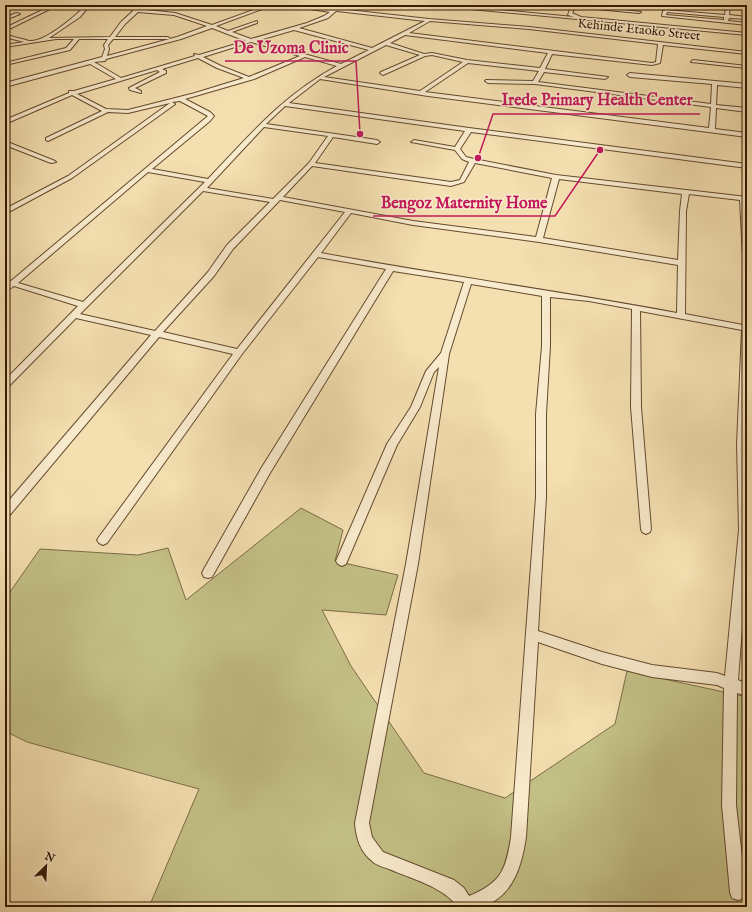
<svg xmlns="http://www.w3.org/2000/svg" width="752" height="912" font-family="'IM FELL English',serif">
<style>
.green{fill:#c3c086;stroke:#7c6c44}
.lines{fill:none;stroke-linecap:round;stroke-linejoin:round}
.minor-casing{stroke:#644a2e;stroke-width:2}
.minor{fill:#f8eacc;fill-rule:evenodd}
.labels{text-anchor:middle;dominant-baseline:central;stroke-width:3;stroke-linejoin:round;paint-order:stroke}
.far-street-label{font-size:13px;fill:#341902;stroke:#f8eacc}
.leader{fill:none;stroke:#c2185b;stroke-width:1.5}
.callout-dot{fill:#c2185b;stroke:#f8eacc;stroke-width:1.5}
.callout-label{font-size:16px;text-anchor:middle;font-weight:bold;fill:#c2185b;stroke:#f8eacc;stroke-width:3;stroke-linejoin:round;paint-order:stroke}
</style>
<rect width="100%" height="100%" fill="#f4dfb0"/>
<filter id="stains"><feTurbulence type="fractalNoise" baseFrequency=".005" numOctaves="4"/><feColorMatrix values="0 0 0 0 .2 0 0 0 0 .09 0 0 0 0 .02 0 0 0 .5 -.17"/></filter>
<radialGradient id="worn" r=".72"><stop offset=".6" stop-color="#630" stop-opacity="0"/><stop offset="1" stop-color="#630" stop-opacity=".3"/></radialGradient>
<!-- green -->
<path class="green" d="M301,508L343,530L335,561L398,575L386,615L322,610L351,666L424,773L505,798L615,724L627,671L747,697V890L742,907H149L199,789L27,742L5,731V599L40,549L138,555L168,548L186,600Z"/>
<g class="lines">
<!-- minor casing -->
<g class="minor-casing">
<g id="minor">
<path d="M13,5H20L14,7L12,6Z"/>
<path d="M53,5H58L5,31V28Z"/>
<path d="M86,5H90L80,17L49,38L110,37L121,22L133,11L132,10L135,5H139L137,9L175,13L212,25L267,5H273L216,26L228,31L257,21V23L232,32L251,39L307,23L324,16L330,12L283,5L333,10L339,5H344L339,9L429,19L529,27L747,52V54L663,45L660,63L652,65L552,54L545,69L608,77L605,79L544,72L538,82L711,104L712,84L630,77L627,75L630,73L747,84V88L717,85L716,105L747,108V112L716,108L715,129L747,133V137L428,96L320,79L289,103L469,128L747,164V168L471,132L460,149L466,157L474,159L556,175L747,197V258L743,256L740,200L689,194L686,211L685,314L743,325V320L747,317V562L738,680L747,684V696L737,693L736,805L746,892L744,898L738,900L732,898L730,892L722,805L724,688L717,685L652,677L602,664L538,642L526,837C522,865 513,897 483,906C475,909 465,907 458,907C442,886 412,879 389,869C383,867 376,865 372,861C360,852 356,837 355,823L406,564L439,367L434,372L420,407L397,445L346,564L342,566L338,564L336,561L387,444L411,407L426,371L441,353L464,282L393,271L270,473L212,577L208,578L204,577L202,573L204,569L262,467L386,269L318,257L242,354L107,543L103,545L99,543L97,540L99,537L233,354L159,337L9,516L5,517V505L151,335L76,318L8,387L5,388V380L78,306L14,286L5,292V286L7,284L5,283V281H11L208,116L180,101L172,102L175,104L174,105L72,178L5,214V209L68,176L170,103L128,113L108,112L48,141L46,140V138L102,111L72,95L5,124V120L69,93V91H74L116,79L90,64L5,87V83L102,57L105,49L104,45L108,39H79L70,50L5,65V63L66,48L74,39H56L5,47V45L24,42L5,37V35C13,36 21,39 29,41C44,43 76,16 86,5ZM336,11H337L425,21L372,48L299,28L328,18ZM138,12L174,15L207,26L177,37L107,56L109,49L108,45L113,39H170L168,37H115L125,24ZM430,21L529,29L658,44L656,62L652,63L409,33ZM212,28L246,41L199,55L194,54L195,56L121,78L94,62L105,61L106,59L181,39ZM294,30L369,50L341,64L256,41ZM405,35L548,53L540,68L467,60L432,53L424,54L390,43ZM251,42L300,56L249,77L221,66L203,57ZM386,45L420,55L381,72L380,73L383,75L425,56L432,55L463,62L420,91L324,77ZM305,57L337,66C282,96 250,135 208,179L152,169L210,121L214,116L210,112L185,99L254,79ZM198,58L217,68L244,78L195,93L128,110L106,109L77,94L157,70L160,72L129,88L130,90L141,93V91L135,88L166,73V71L162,69ZM468,63L539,71L533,81L486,80L485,81L488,83L535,84L711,107L709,128L425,92ZM285,106L465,131L455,147L414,140L411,142L455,150L462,159L469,162L460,180L451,182L315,163L333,137L377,144L380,142L377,140L266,124ZM264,127L328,136L309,163L273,199L207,188ZM475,163L552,178L536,237L413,221L283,197L312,166L451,186L464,182ZM148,172L205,182L83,302L18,283ZM559,179L682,194L680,211L678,260L543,238ZM203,191L270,202L227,245L208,272L155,331L80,314ZM280,200L345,212L237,349L163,332L214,276L233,249ZM351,213L413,225L539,242L678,265L677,313C559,291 440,275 321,253ZM471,284L542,296V346L536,414V497L511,837C506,870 501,883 469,896L464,888L454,880L383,852L372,837L369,823L418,564L449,354ZM550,297L589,301L632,309L631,407L641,529L642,532L646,534L650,532L651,529L641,407L640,311L742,330L737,444L739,530L725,676L717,673L652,665L602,652L538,631L546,497V414L550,346Z"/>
<path d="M429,5H445L574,17L568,15L571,7L566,5H581L641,12L639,13L575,7L572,13L581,17L747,33V35Z"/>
<path d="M722,5L747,6V8L730,7L729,15L747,17V19L729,18L728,21L747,23V25L662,16L663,11L665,10L725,15L726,6ZM667,12L724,17V20L666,15Z"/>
<path d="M16,13L20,14L5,20V18Z"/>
<path d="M693,60L747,66V68L691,62Z"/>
<path d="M5,141L55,161L56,162L51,163L5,145Z"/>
</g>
</g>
<!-- minor -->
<use href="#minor" class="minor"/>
</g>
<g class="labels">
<!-- far-street labels -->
<g class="far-street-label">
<text transform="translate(639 30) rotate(6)">Kehinde Etaoko Street</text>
</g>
</g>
<!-- callouts -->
<path class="leader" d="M360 134L356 61H225M478 158L493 114H700M600 150L555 216H373"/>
<g class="callout-dot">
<circle cx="360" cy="134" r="4"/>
<circle cx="478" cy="158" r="4"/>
<circle cx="600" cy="150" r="4"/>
</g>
<g class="callout-label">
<text x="291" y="53">De Uzoma Clinic</text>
<text x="597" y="105">Irede Primary Health Center</text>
<text x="464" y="208">Bengoz Maternity Home</text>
</g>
<!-- margin -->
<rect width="752" height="912" fill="none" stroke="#f4dfb0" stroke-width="20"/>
<rect x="6" y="6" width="740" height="900" fill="none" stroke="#341902" stroke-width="2"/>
<rect x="10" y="10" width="732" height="892" fill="none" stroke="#341902"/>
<!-- north arrow -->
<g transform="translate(46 866) rotate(24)" stroke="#f8eacc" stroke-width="3" paint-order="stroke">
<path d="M0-3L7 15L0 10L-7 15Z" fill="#341902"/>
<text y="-6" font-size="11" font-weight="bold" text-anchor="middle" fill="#341902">N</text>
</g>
<rect width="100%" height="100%" filter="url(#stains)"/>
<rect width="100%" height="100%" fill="url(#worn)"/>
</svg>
